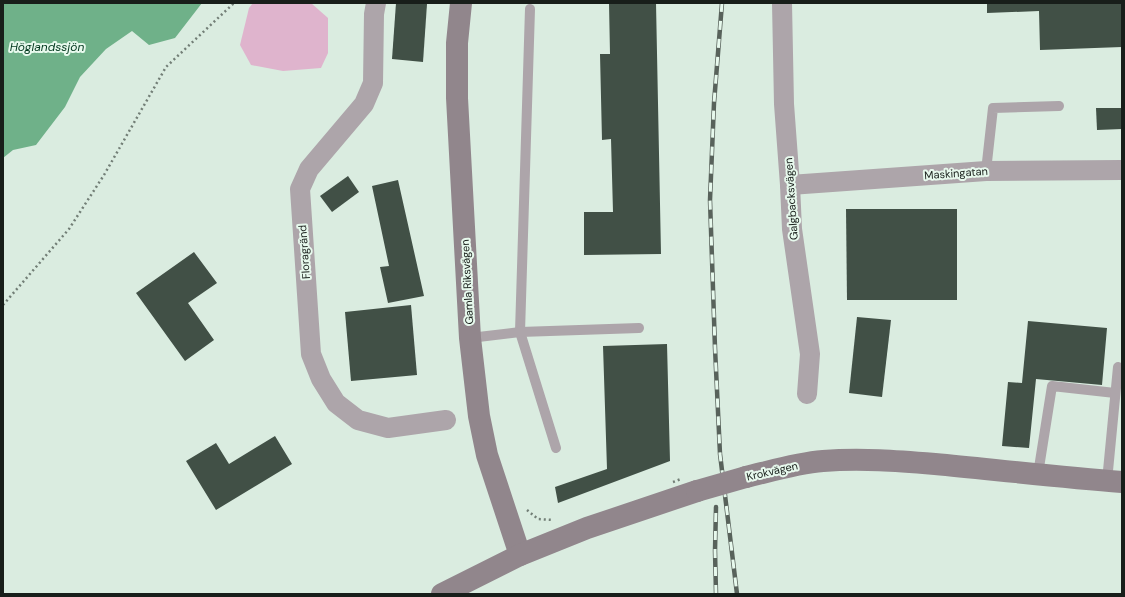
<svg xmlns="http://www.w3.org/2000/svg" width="1125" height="597" font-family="'DM Sans',sans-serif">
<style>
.park{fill:#dfb4cd}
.water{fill:#6fb189}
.building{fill:#415046}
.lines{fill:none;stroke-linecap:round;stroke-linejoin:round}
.path{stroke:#727e76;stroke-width:2.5;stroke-dasharray:2 3;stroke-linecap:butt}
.lane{stroke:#ada5aa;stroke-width:10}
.street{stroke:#ada5aa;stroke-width:20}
.secondary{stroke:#91868c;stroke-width:22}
.rail-casing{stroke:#58625b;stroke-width:4.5}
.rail{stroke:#e7f9ed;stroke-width:3;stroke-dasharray:9;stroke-linecap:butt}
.path-bridge{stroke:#727e76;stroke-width:2.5;stroke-dasharray:2 3;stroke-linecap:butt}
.secondary-bridge{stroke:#91868c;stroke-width:22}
.labels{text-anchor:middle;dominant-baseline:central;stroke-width:4;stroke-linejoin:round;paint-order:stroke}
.street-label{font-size:11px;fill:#181e1a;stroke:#e7f9ed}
.water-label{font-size:12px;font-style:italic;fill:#00371d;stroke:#e7f9ed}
</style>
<rect width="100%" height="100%" fill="#daece0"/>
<!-- park -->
<path class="park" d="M253,3H311L328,18V53L321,68L283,71L251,65L240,45L249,8Z"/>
<!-- water -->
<path class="water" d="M3,3H202L175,38L149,45L132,31L106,49L80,77L65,107L36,145L13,150L3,158Z"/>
<!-- building -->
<g class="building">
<path d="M396,3L427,4L423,62L392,59Z"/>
<path d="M609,3H656L661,254L584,255V212H613L611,139L602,140L600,54H610Z"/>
<path d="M987,3H1122V47L1040,50L1039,11L987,13Z"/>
<path d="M1096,108H1122V129L1097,130Z"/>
<path d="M348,176L359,192L332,212L320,196Z"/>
<path d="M398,180L424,296L388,303L380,267L389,266L372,186Z"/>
<path d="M846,209H957V300H847Z"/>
<path d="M194,252L217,283L188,303L214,340L185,361L136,293Z"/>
<path d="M411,305L417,375L351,381L345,312Z"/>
<path d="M857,317L891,320L882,397L849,393Z"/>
<path d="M1028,321L1107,328L1102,385L1036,379L1029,448L1002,446L1008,382L1022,383Z"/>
<path d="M667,344L670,461L558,503L555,487L607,469L603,346Z"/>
<path d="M275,436L292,464L216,510L186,461L216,443L229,464Z"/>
</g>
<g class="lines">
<!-- path -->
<g class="path">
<path d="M3,305L69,229L104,175L166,67L234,3"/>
<path d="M527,510L538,519L553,520"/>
</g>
<!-- lane -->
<g class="lane">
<path d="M530,9L520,332L556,448"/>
<path d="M986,171L993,108L1059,106"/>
<path d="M470,338L520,332L639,328"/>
<path d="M1038,474L1052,386L1115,393"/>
<path d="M1107,481L1118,367"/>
</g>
<!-- street -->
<g class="street">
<path d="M376,3L374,14L373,83L364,104L309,169L300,189L311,354L321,379L336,403L358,420L388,428L446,420"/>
<path d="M782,3L784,104L790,185L792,229L810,354L807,394"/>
<path d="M790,185L986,171L1122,170"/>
</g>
<!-- secondary -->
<g class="secondary">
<path d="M461,3L457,43V98L470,338L479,416L487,455L520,555"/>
<path d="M746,477C771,471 797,463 823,461C861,458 898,461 935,464C997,470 1060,477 1122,482"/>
<path d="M442,594L520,555L587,528L697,491"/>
</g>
<!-- rail casing -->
<g class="rail-casing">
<g id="rail">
<path d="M722,3L714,103L710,200L715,348L720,454L737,594"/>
<path d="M716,594L715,551L716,507"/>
</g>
</g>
<!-- rail -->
<use href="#rail" class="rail"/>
<!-- path-bridge -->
<path class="path-bridge" d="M673,482L681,479"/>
<!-- secondary-bridge -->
<path class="secondary-bridge" d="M697,491L746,477"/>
</g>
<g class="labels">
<!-- street labels -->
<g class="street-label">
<text transform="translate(956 173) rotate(-4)">Maskingatan</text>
<text transform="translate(791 199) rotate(-94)">Galgbacksvägen</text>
<text transform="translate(304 252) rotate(-94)">Floragränd</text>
<text transform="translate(467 282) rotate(-93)">Gamla Riksvägen</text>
<text transform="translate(772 471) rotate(-13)">Krokvägen</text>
</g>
<!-- water labels -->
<g class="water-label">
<text x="47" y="47">Höglandssjön</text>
</g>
</g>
<!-- border -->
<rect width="1125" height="597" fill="none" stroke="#181e1a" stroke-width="8"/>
</svg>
